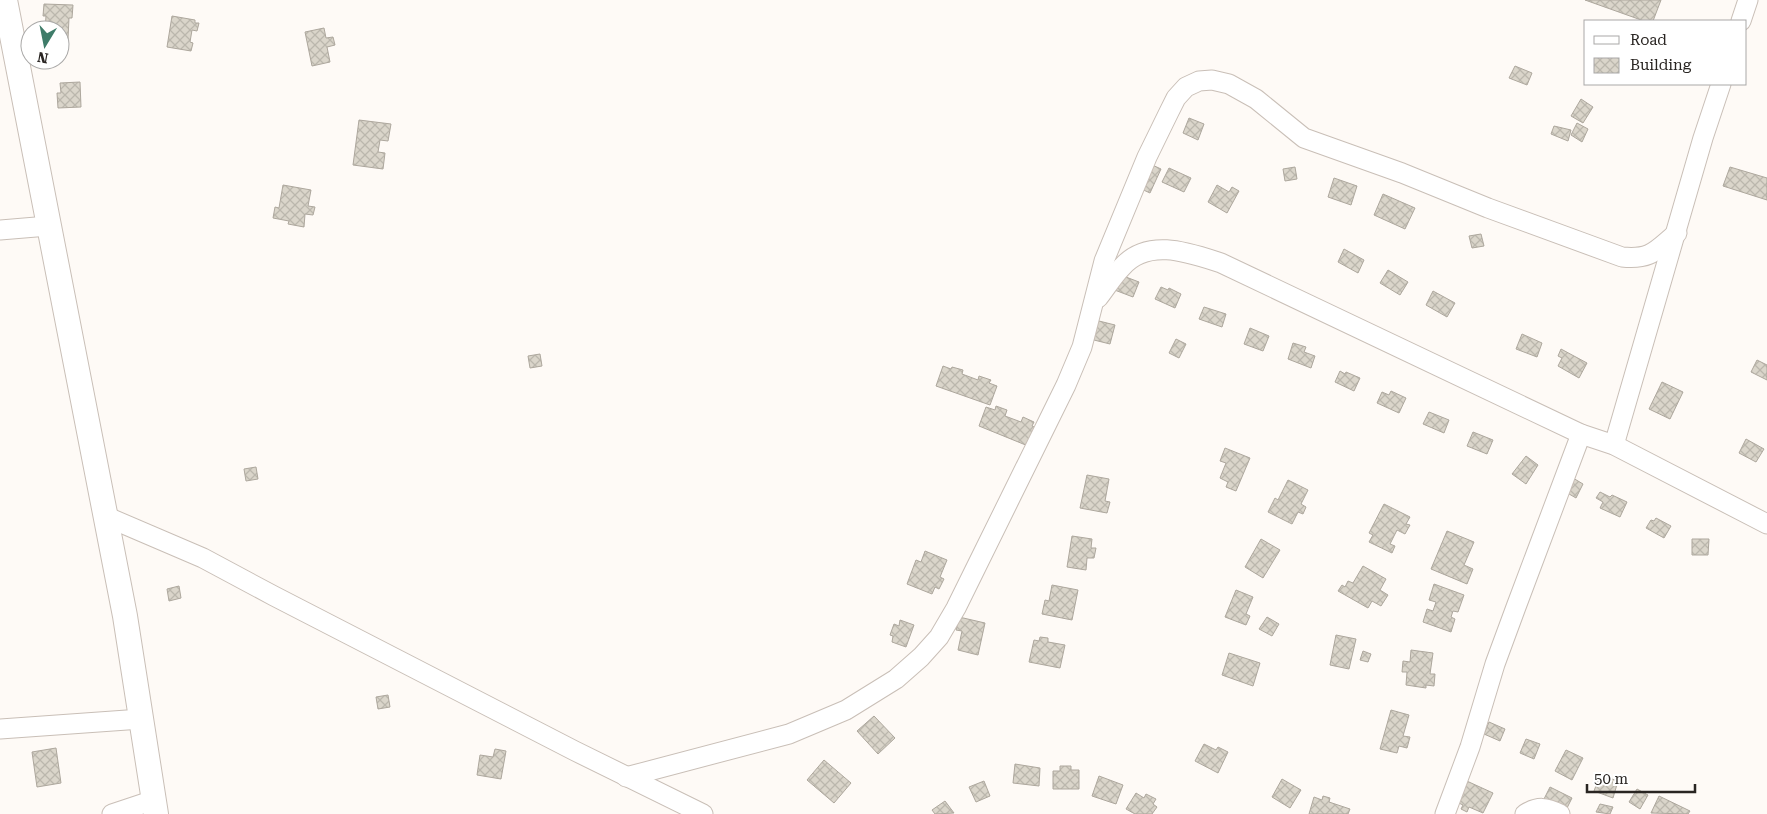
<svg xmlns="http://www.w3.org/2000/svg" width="1767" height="814" font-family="'Roboto Serif',serif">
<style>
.building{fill:url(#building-cross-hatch);stroke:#ada79d}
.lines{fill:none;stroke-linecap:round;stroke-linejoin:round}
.minor-casing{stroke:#c9bfb7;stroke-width:21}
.major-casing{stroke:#c9bfb7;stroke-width:26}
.minor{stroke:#fff;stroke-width:19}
.major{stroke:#fff;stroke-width:24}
</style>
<defs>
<pattern id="building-cross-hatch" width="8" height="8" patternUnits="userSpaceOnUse" patternTransform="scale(1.25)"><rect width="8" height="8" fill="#dad5ca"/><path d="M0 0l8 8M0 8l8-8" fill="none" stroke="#bbb7ad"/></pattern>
</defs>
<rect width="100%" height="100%" fill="#fefaf6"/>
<!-- building -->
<g class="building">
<path d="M1585,0H1661L1653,21H1644Z"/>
<path d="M44,4L73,5L72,18H69L68,39H60V30H45L46,16H43Z"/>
<path d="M172,16L195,20V23H199L197,31L192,30L190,42L193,43L191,51L167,47Z"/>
<path d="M324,28L326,38L333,37L335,45L327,47L330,62L312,66L305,32Z"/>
<path d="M1515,66L1532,73L1527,85L1509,78Z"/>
<path d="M80,82L81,107L58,108L57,93H61L60,83Z"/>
<path d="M1581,99L1593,107L1583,123L1571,116Z"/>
<path d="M1189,118L1204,124L1198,140L1183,133Z"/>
<path d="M359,120L391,124L388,141L380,140L378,152L385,153L383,169L353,165Z"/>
<path d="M1577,123L1588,129L1582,142L1571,135Z"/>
<path d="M1554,126L1571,130L1568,141L1551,134Z"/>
<path d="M1148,163L1161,169L1150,193L1137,187Z"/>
<path d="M1295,167L1297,179L1285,181L1283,169Z"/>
<path d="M1730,167L1767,178V200L1723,186Z"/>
<path d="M1169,168L1191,178L1184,192L1162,182Z"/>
<path d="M1334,178L1357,186L1351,205L1328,197Z"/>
<path d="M283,185L311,190L308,206L315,207L313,215L305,214L304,227L288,224L289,221L273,218L275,207L279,208Z"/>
<path d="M1217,185L1229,192L1232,187L1239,191L1227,213L1208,202Z"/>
<path d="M1383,194L1415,208L1405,229L1374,215Z"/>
<path d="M1481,234L1484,246L1472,248L1469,236Z"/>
<path d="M1344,249L1364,260L1358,273L1338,262Z"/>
<path d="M1388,270L1408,282L1400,295L1380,283Z"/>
<path d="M1118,274L1139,282L1133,297L1112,289Z"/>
<path d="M1161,287L1168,290L1169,288L1181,294L1175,308L1155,299Z"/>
<path d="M1433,291L1455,303L1447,317L1426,305Z"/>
<path d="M1204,307L1226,314L1222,327L1199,319Z"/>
<path d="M1091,319L1115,325L1110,344L1086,338Z"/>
<path d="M1250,328L1269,336L1263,351L1244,344Z"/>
<path d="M1522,334L1542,343L1537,357L1516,349Z"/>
<path d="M1176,339L1186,344L1179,358L1169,353Z"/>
<path d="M1293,343L1306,347L1304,352L1315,356L1311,368L1288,359Z"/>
<path d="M1561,349L1587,363L1579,378L1558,366L1562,358L1558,356Z"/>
<path d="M540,354L542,366L530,368L528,356Z"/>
<path d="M1757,360L1767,365V380L1751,372Z"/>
<path d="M943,366L951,369L952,367L963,370L962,374L978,380L979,376L991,380L989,383L997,386L990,405L936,386Z"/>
<path d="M1340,371L1345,374L1346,372L1360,378L1354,391L1335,382Z"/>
<path d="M1662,382L1683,392L1670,419L1649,409Z"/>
<path d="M1391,391L1406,398L1399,413L1377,403L1382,392L1389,395Z"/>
<path d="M996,406L1007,410L1005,416L1021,422L1023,417L1034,422L1032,426L1041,430L1033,448L979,426L986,407L995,410Z"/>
<path d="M1429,412L1449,420L1444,433L1423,424Z"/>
<path d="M1473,432L1493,440L1487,454L1467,446Z"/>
<path d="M1746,439L1764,449L1756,462L1739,453Z"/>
<path d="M1225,448L1250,458L1236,491L1226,487L1228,482L1220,478L1226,463L1220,461Z"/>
<path d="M1526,456L1538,465L1526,484L1512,474Z"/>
<path d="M256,467L258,479L246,481L244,469Z"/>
<path d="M1087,475L1109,479L1105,501L1110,502L1107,513L1080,508Z"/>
<path d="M1568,475L1583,484L1576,498L1557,487Z"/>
<path d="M1288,480L1308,490L1301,504L1306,507L1303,514L1298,512L1292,524L1268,512L1275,498L1278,500Z"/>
<path d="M1600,492L1610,497L1612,495L1627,502L1620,517L1600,508L1603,502L1596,498Z"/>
<path d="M1384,504L1410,517L1406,524L1410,525L1405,534L1397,530L1390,544L1395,546L1392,553L1369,542L1373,535L1369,533Z"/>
<path d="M1656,518L1671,526L1664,538L1646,528L1651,520L1654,521Z"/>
<path d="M1447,531L1474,542L1464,565L1473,569L1467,584L1431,569Z"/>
<path d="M1072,536L1092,539L1091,548H1096L1094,558H1087L1086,570L1067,567Z"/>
<path d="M1261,539L1280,550L1263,578L1245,567Z"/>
<path d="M1692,539H1709L1708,555H1692Z"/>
<path d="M925,551L947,560L940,577L944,579L939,589L935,587L932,594L907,584L916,560L921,562Z"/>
<path d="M1363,566L1386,579L1380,590L1388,595L1381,606L1372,601L1368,608L1338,591L1342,585L1345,587L1348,581L1353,583Z"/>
<path d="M1434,584L1464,595L1458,612L1453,611L1451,617L1455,619L1451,632L1423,622L1427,609L1433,611L1436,602L1429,600Z"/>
<path d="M1052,585L1078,590L1072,620L1042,614L1045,600L1049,601Z"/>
<path d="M179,586L181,598L169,601L167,589Z"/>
<path d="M1236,590L1253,597L1246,614L1250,616L1246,625L1225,617Z"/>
<path d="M959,617L985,623L978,655L958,650L962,631L956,630Z"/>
<path d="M1267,617L1279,624L1272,636L1259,629Z"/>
<path d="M900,620L914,625L906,647L892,642L893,636L890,635L894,624L899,626Z"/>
<path d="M1336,635L1356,639L1349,669L1330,665Z"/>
<path d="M1040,637L1048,638V642L1065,645L1060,668L1029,662L1034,640L1039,641Z"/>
<path d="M1411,650L1433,653L1430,674H1435L1434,686L1426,685V688L1406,685L1407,672H1402L1403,661L1410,662Z"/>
<path d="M1363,651L1371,654L1368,662L1360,660Z"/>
<path d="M1229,653L1260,663L1253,686L1222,675Z"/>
<path d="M388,695L390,707L378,709L376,697Z"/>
<path d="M1391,710L1409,715L1403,736L1410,737L1407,748L1399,746L1397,753L1380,749Z"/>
<path d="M874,716L895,738L878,754L857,731Z"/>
<path d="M1489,722L1505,729L1500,741L1484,734Z"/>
<path d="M1526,739L1540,744L1534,759L1520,753Z"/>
<path d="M1204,744L1216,750L1218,747L1228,752L1218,773L1195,761Z"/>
<path d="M56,748L61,783L37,787L32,752Z"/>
<path d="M495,749L506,751L501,779L477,775L480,755L493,757Z"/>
<path d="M1566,750L1583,758L1572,780L1555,771Z"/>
<path d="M824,760L851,783L834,803L807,780Z"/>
<path d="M1015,764L1040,768L1039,786L1013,783Z"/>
<path d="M1060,766H1071V770H1079V789H1053V771H1060Z"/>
<path d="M1600,775L1618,781L1613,798L1594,791Z"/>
<path d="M1099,776L1123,785L1116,804L1092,796Z"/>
<path d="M1458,777L1493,793L1483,813L1469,807L1467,812L1461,809L1463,805L1448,798Z"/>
<path d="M1282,779L1301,790L1290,808L1272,797Z"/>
<path d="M984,781L990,796L976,802L969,787Z"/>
<path d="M1550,787L1572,798L1565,812L1543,801Z"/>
<path d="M1637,789L1648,795L1640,809L1629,802Z"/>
<path d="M1136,793L1144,798L1146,794L1156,799L1153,804L1157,807L1152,814H1135L1126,809Z"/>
<path d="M1323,796L1330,798L1329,802L1350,809L1348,814H1309L1314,797L1322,800Z"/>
<path d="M1659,796L1690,811L1688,814L1651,813Z"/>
<path d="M945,801L954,813L935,814L932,810Z"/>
<path d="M1600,804L1613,807L1610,814L1596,812Z"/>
</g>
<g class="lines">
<!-- minor casing -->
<g class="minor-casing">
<g id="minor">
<path d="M1741,21L1748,0"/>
<path d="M0,230L48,226"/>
<path d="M1098,298C1106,288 1113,276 1122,267C1148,237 1190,253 1221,263L1581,434L1614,445L1767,524"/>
<path d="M1614,445L1703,138L1721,84"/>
<path d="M105,516L203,558L274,596L575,751L703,814"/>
<path d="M0,729L141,719"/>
<path d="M626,777L789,734L846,710L896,679L921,657L939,637L956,608L1066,385L1082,347L1104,261L1147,157L1169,112L1176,98L1186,87L1199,81L1212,80L1229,84L1256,99L1304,138L1402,173L1488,208L1622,257C1652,260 1656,250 1677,233"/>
<path d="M112,814L154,800"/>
<path d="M1445,814L1470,747L1495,664L1516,607L1581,434"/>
<path d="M1525,814C1538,806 1546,807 1560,814"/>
</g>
</g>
<!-- major casing -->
<g class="major-casing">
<path id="major" d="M5,0L125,616L156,814"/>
</g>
<!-- minor -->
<use href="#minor" class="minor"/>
<!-- major -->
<use href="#major" class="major"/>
</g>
<!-- legend -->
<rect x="1584" y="20" width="162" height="65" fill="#ffffff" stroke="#a9a8a7"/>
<rect x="1594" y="36" width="25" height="8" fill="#ffffff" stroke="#a9a8a7"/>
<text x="1630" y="45" font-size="15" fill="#292522">Road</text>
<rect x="1594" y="58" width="25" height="15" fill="url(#building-cross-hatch)" stroke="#a9a8a7"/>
<text x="1630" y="70" font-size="15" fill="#292522">Building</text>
<!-- north arrow -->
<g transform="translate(45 45) rotate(190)"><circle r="24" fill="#ffffff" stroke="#a9a8a7"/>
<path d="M0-4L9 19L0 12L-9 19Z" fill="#3e7c69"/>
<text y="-8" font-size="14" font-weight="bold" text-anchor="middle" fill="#292522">N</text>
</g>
<!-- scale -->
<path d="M1587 784v8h108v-8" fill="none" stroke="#292522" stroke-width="2.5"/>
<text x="1594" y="784" font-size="15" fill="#292522" stroke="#ffffff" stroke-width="4" paint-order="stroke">50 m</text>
</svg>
